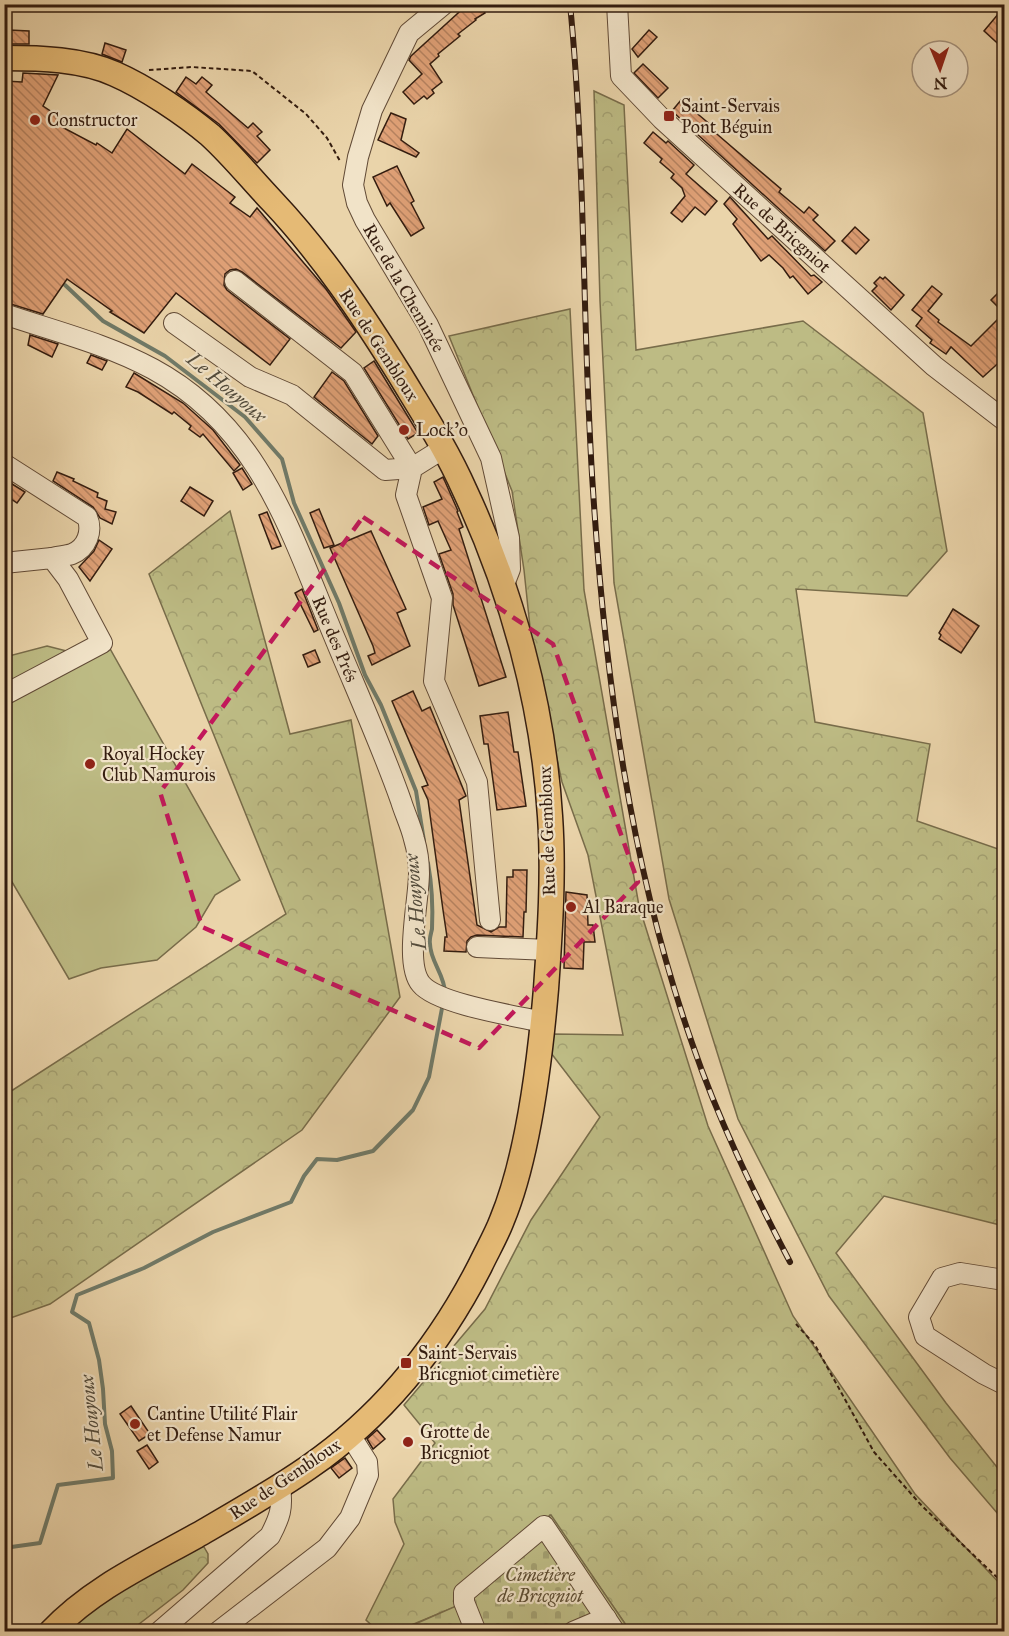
<svg xmlns="http://www.w3.org/2000/svg" width="1009" height="1636" font-family="'IM FELL Great Primer',serif">
<style>
.forest{fill:url(#forest-crowns);stroke:#786c4a;stroke-width:1.5}
.cemetery{fill:url(#cemetery-stones);stroke:#786c4a;stroke-width:1.5}
.park{fill:#bdbb84;stroke:#786c4a;stroke-width:1.5}
.lines{fill:none;stroke-linecap:round;stroke-linejoin:round}
.stream{stroke:#707a68;stroke-width:4}
.building{fill:url(#building-back-hatch);stroke:#331c0f;stroke-width:1.5}
.minor-casing{stroke:#614a36;stroke-width:22}
.major-casing{stroke:#331c0f;stroke-width:27}
.path{stroke:#331c0f;stroke-width:2;stroke-dasharray:4.5 3;stroke-linecap:butt}
.minor{stroke:#f1e3c8;stroke-width:20}
.major{stroke:#e5ba75;stroke-width:24}
.rail-casing{stroke:#331c0f;stroke-width:6}
.rail{stroke:#f1e3c8;stroke-width:4;stroke-dasharray:11;stroke-linecap:butt}
.marked{fill:none;stroke:#c2185b;stroke-width:4.5;stroke-dasharray:12 8;stroke-linejoin:round}
.poi-dot{fill:#8f2418;stroke:#f1e3c8;stroke-width:2}
.labels{text-anchor:middle;dominant-baseline:central;stroke-width:4.5;stroke-linejoin:round;paint-order:stroke}
.poi-label{font-size:18px;fill:#331c0f;stroke:#f1e3c8;text-anchor:start}
.street-label{font-size:18px;fill:#331c0f;stroke:#f1e3c8}
.park-label{font-size:18px;font-style:italic;fill:#5c4c32;stroke:#f1e3c8}
.water-label{font-size:20px;font-style:italic;fill:#524b3c;stroke:#f1e3c8}
</style>
<defs>
<pattern id="forest-crowns" width="20" height="18" patternUnits="userSpaceOnUse" patternTransform="scale(1.5)"><rect width="20" height="18" fill="#bdbb84"/><path d="M2 6a3 3 0 1 1 6 0M12 15a3 3 0 1 1 6 0" fill="none" stroke="#a3a071"/></pattern>
<pattern id="cemetery-stones" width="16" height="16" patternUnits="userSpaceOnUse" patternTransform="scale(1.5)"><rect width="16" height="16" fill="#bdbb84"/><path d="M2 7V4a2 2 0 0 1 4 0v3zM10 15v-3a2 2 0 0 1 4 0v3z" fill="#a3a071"/></pattern>
<pattern id="building-back-hatch" width="6" height="6" patternUnits="userSpaceOnUse" patternTransform="scale(1.5)"><rect width="6" height="6" fill="#e0a177"/><path d="M-1 5l2 2M0 0l6 6M5-1l2 2" fill="none" stroke="#b68260"/></pattern>
</defs>
<rect width="100%" height="100%" fill="#ead4aa"/>
<filter id="stains"><feTurbulence type="fractalNoise" baseFrequency=".00333" numOctaves="4"/><feColorMatrix values="0 0 0 0 .2 0 0 0 0 .09 0 0 0 0 .02 0 0 0 .5 -.17"/></filter>
<radialGradient id="worn" r=".72"><stop offset=".6" stop-color="#630" stop-opacity="0"/><stop offset="1" stop-color="#630" stop-opacity=".3"/></radialGradient>
<!-- forest -->
<g class="forest">
<path d="M594,91L624,105L636,350L803,321L923,413L947,551L907,596L796,589L815,722L930,744L917,821L1004,851V1226L884,1196L836,1253L946,1403L1004,1476V1521L950,1458L829,1296L738,1119L669,899L614,583L600,301Z"/>
<path d="M570,309L584,590L639,906L708,1126L793,1316L915,1494L1004,1588V1631H630L550,1515L462,1604L397,1631H378L366,1620L404,1544L395,1522L393,1499L435,1443L404,1405L485,1309L531,1220L600,1117L551,1053L554,1034L623,1035L588,855L562,782L532,646L524,570L512,491L449,336Z"/>
<path d="M230,511L290,734L351,720L400,997L302,1130L50,1304L5,1320V1095L286,914L149,574Z"/>
<path d="M193,1543L204,1547L208,1554V1563L183,1590L130,1631L52,1632Z"/>
</g>
<!-- cemetery -->
<path class="cemetery" d="M551,1515L630,1631L397,1632L461,1604L455,1592Z"/>
<!-- park -->
<path class="park" d="M47,646L86,656L109,647L240,880L215,895L196,927L157,960L101,968L69,979L5,870V657Z"/>
<g class="lines">
<!-- stream -->
<g class="stream">
<path d="M65,285L103,321L165,356L245,417L282,459L294,503L339,603L365,675L381,705L416,791L424,841"/>
<path d="M428,863C432,885 433,907 432,929C431,934 429,939 430,944C430,961 445,975 445,993"/>
<path d="M4,1548L40,1543L58,1485L113,1478L112,1451L105,1424L103,1389L99,1360L89,1323L72,1312L77,1295L144,1268L213,1232L291,1202L304,1176L317,1159L337,1160L373,1151L413,1110L429,1077L443,1003"/>
</g>
</g>
<!-- building -->
<g class="building">
<path d="M468,4H480L485,13L475,19L476,20L458,34L460,36L438,54L439,56L430,64L442,82L432,90L434,93L427,99L424,96L414,104L403,92L422,74L409,60L411,56Z"/>
<path d="M999,13L1005,18V50L984,31Z"/>
<path d="M9,30L29,31V44H9Z"/>
<path d="M649,30L657,37L638,57L632,49Z"/>
<path d="M105,43L126,50L122,62L102,54Z"/>
<path d="M643,64L668,88L658,98L634,73Z"/>
<path d="M23,73L58,75L43,106L64,120L60,126L96,145L97,143L112,153L127,129L185,174L192,164L235,197L230,203L250,217L257,208L326,289L356,332L341,348L242,272L236,269L230,270L225,274L224,285L227,290L290,339L270,365L176,293L144,333L110,312L112,311L67,279L43,314L4,302V81L22,82Z"/>
<path d="M186,77L196,84L202,77L212,85L206,92L248,128L253,123L262,132L257,136L270,150L257,163L219,124L176,92Z"/>
<path d="M681,100L712,126L710,128L718,135L781,189L779,192L792,203L804,213L809,207L818,215L813,220L835,241L825,251L672,111Z"/>
<path d="M391,113L406,119L401,140L419,153L416,157L378,140Z"/>
<path d="M653,132L666,143L668,141L694,165L686,174L717,201L705,215L695,207L682,222L671,213L685,196L682,188L671,178L674,174L660,162L662,159L644,143Z"/>
<path d="M397,166L414,201L411,203L424,228L411,236L390,203L387,206L373,177Z"/>
<path d="M730,197L768,239L772,236L811,276L814,275L822,282L808,294L793,276L790,278L783,268L769,255L761,261L733,224L737,219L724,204Z"/>
<path d="M855,227L869,240L856,254L842,241Z"/>
<path d="M880,277L883,279L885,277L904,295L891,310L872,291L877,286L874,283Z"/>
<path d="M932,286L942,294L928,311L939,320L938,322L971,346L1004,313L991,300L1005,286V357L983,377L951,347L946,354L930,343L932,340L916,326L922,318L912,310Z"/>
<path d="M30,335L58,344L52,357L28,345Z"/>
<path d="M91,355L107,361L102,370L87,363Z"/>
<path d="M374,361L418,433L408,439L364,368Z"/>
<path d="M332,372L344,381L378,436L372,444L314,397Z"/>
<path d="M134,373L183,403L213,430L240,465L234,471L203,434L200,437L189,429L191,426L174,412L172,414L138,392L126,387Z"/>
<path d="M242,468L252,484L243,490L233,473Z"/>
<path d="M57,472L74,479L73,481L98,493L97,497L107,501L105,509L116,512L112,524L100,518L93,507L53,481Z"/>
<path d="M443,477L458,511L457,512L463,527L459,529L506,677L479,686L453,605V594L439,554L451,550L438,521L429,525L423,507L442,499L434,482Z"/>
<path d="M4,479L25,492L17,503L4,494Z"/>
<path d="M190,487L213,501L204,516L181,501Z"/>
<path d="M319,509L334,545L324,548L310,513Z"/>
<path d="M267,512L281,546L272,549L259,515Z"/>
<path d="M371,531L406,609L397,613L410,646L372,665L368,656L375,653L373,646L330,548Z"/>
<path d="M99,540L112,549L90,581L79,567L94,551Z"/>
<path d="M302,589L318,630L314,632L295,593Z"/>
<path d="M953,609L979,626L961,653L939,639L941,635L939,633Z"/>
<path d="M315,650L320,662L308,667L303,655Z"/>
<path d="M413,691L422,711L430,707L466,796L459,800L477,925L491,932L499,927H506L507,877H513V870H527L526,912H524L523,937L477,935L471,937L467,941L466,952L444,951L445,937H447L443,910L428,800L422,787L428,785L392,701Z"/>
<path d="M508,712L514,752H518L526,806L497,810L488,744H484L480,716Z"/>
<path d="M566,892L587,895L588,925H593L595,942H584L583,969L564,968Z"/>
<path d="M131,1406L150,1434L139,1441L120,1414Z"/>
<path d="M377,1430L385,1439L373,1449L367,1439Z"/>
<path d="M147,1445L158,1462L149,1469L137,1451Z"/>
<path d="M345,1458L352,1468L339,1478L331,1468Z"/>
</g>
<g class="lines">
<!-- minor casing -->
<g class="minor-casing">
<g id="minor">
<path d="M444,4L409,33L372,110L358,157L353,185L357,203L365,220L428,325L491,458L509,538L510,569L503,587"/>
<path d="M617,4L621,76L662,119L934,366L1004,420"/>
<path d="M4,314C54,331 107,344 153,369C262,428 291,535 336,641C358,694 382,747 401,801C405,814 411,826 414,839C417,849 419,862 419,873C419,901 404,964 421,984C437,1004 516,1016 543,1022"/>
<path d="M174,323L250,377L292,395L385,470L412,468L353,373L235,281"/>
<path d="M444,448L412,468L406,495L442,598L434,681L477,782L490,920"/>
<path d="M4,464L87,517C93,531 87,548 72,554C66,556 59,556 52,558"/>
<path d="M4,563L52,558L68,579L102,643L4,695"/>
<path d="M477,947L549,950"/>
<path d="M1004,1280L960,1273L942,1278L919,1317L925,1336L984,1374L1004,1384"/>
<path d="M159,1632L270,1536C280,1517 283,1508 280,1487"/>
<path d="M218,1632L327,1548L350,1518L368,1475L367,1462L350,1435"/>
<path d="M476,1632L464,1602V1593L544,1526L615,1632"/>
<path d="M573,1632L606,1618"/>
</g>
</g>
<!-- major casing -->
<g class="major-casing">
<path id="major" d="M4,58C40,58 82,59 115,74C145,87 185,114 210,135C232,155 252,180 273,202C322,254 362,314 400,375C423,413 447,450 465,491C512,592 543,704 550,816C554,873 550,932 546,989C540,1060 529,1155 502,1220C496,1236 487,1251 480,1266C439,1346 384,1415 309,1467C273,1492 234,1514 196,1536C146,1564 91,1589 51,1632"/>
</g>
<!-- path -->
<g class="path">
<path d="M149,70L192,67L252,71L306,114L327,138L340,161"/>
<path d="M796,1324L815,1345L874,1452L922,1506L1004,1584"/>
</g>
<!-- minor -->
<use href="#minor" class="minor"/>
<!-- major -->
<use href="#major" class="major"/>
<!-- rail casing -->
<g class="rail-casing">
<path id="rail" d="M570,4C586,166 582,328 593,490C605,676 630,866 692,1043C718,1119 753,1191 790,1262"/>
</g>
<!-- rail -->
<use href="#rail" class="rail"/>
</g>
<!-- marked area -->
<path class="marked" d="M363,517L553,644L638,882L479,1048L202,927L160,792Z"/>
<!-- markers -->
<g class="poi-dot">
<rect x="663" y="110" width="12" height="12" rx="3"/>
<circle cx="35" cy="120" r="6"/>
<circle cx="404" cy="430" r="6"/>
<circle cx="90" cy="764" r="6"/>
<circle cx="571" cy="907" r="6"/>
<rect x="400" y="1357" width="12" height="12" rx="3"/>
<circle cx="135" cy="1424" r="6"/>
<circle cx="408" cy="1442" r="6"/>
</g>
<g class="labels">
<!-- poi labels -->
<g class="poi-label">
<text x="681" y="106">Saint-Servais<tspan x="681" dy="21">Pont Béguin</tspan></text>
<text x="47" y="120">Constructor</text>
<text x="416" y="430">Lock’o</text>
<text x="102" y="754">Royal Hockey<tspan x="102" dy="21">Club Namurois</tspan></text>
<text x="583" y="907">Al Baraque</text>
<text x="418" y="1353">Saint-Servais<tspan x="418" dy="21">Bricgniot cimetière</tspan></text>
<text x="147" y="1414">Cantine Utilité Flair<tspan x="147" dy="21">et Defense Namur</tspan></text>
<text x="420" y="1432">Grotte de<tspan x="420" dy="21">Bricgniot</tspan></text>
</g>
<!-- street labels -->
<g class="street-label">
<text transform="translate(782 228) rotate(42)">Rue de Bricgniot</text>
<text transform="translate(404 288) rotate(60)">Rue de la Cheminée</text>
<text transform="translate(379 345) rotate(57)">Rue de Gembloux</text>
<text transform="translate(335 639) rotate(67)">Rue des Prés</text>
<text transform="translate(547 831) rotate(-92)">Rue de Gembloux</text>
<text transform="translate(285 1479) rotate(-34)">Rue de Gembloux</text>
</g>
<!-- park labels -->
<g class="park-label">
<text x="540" y="1575">Cimetière<tspan x="540" dy="21">de Bricgniot</tspan></text>
</g>
<!-- water labels -->
<g class="water-label">
<text transform="translate(227 387) rotate(40)">Le Houyoux</text>
<text transform="translate(415 902) rotate(-95)">Le Houyoux</text>
<text transform="translate(91 1423) rotate(-96)">Le Houyoux</text>
</g>
</g>
<!-- margin -->
<rect width="1009" height="1636" fill="none" stroke="#ead4aa" stroke-width="24"/>
<rect x="6" y="6" width="997" height="1624" fill="none" stroke="#331c0f" stroke-width="3"/>
<rect x="12" y="12" width="985" height="1612" fill="none" stroke="#331c0f" stroke-width="1.5"/>
<!-- north arrow -->
<g transform="translate(940 69) rotate(178)"><circle r="28" fill="#f1e3c8" stroke="#a5937e" stroke-width="1.5"/>
<path d="M0-4.5L10 22L0 15L-10 22Z" fill="#8f2418"/>
<text y="-9" font-size="16" font-weight="bold" text-anchor="middle" fill="#331c0f">N</text>
</g>
<rect width="100%" height="100%" filter="url(#stains)"/>
<rect width="100%" height="100%" fill="url(#worn)"/>
</svg>
